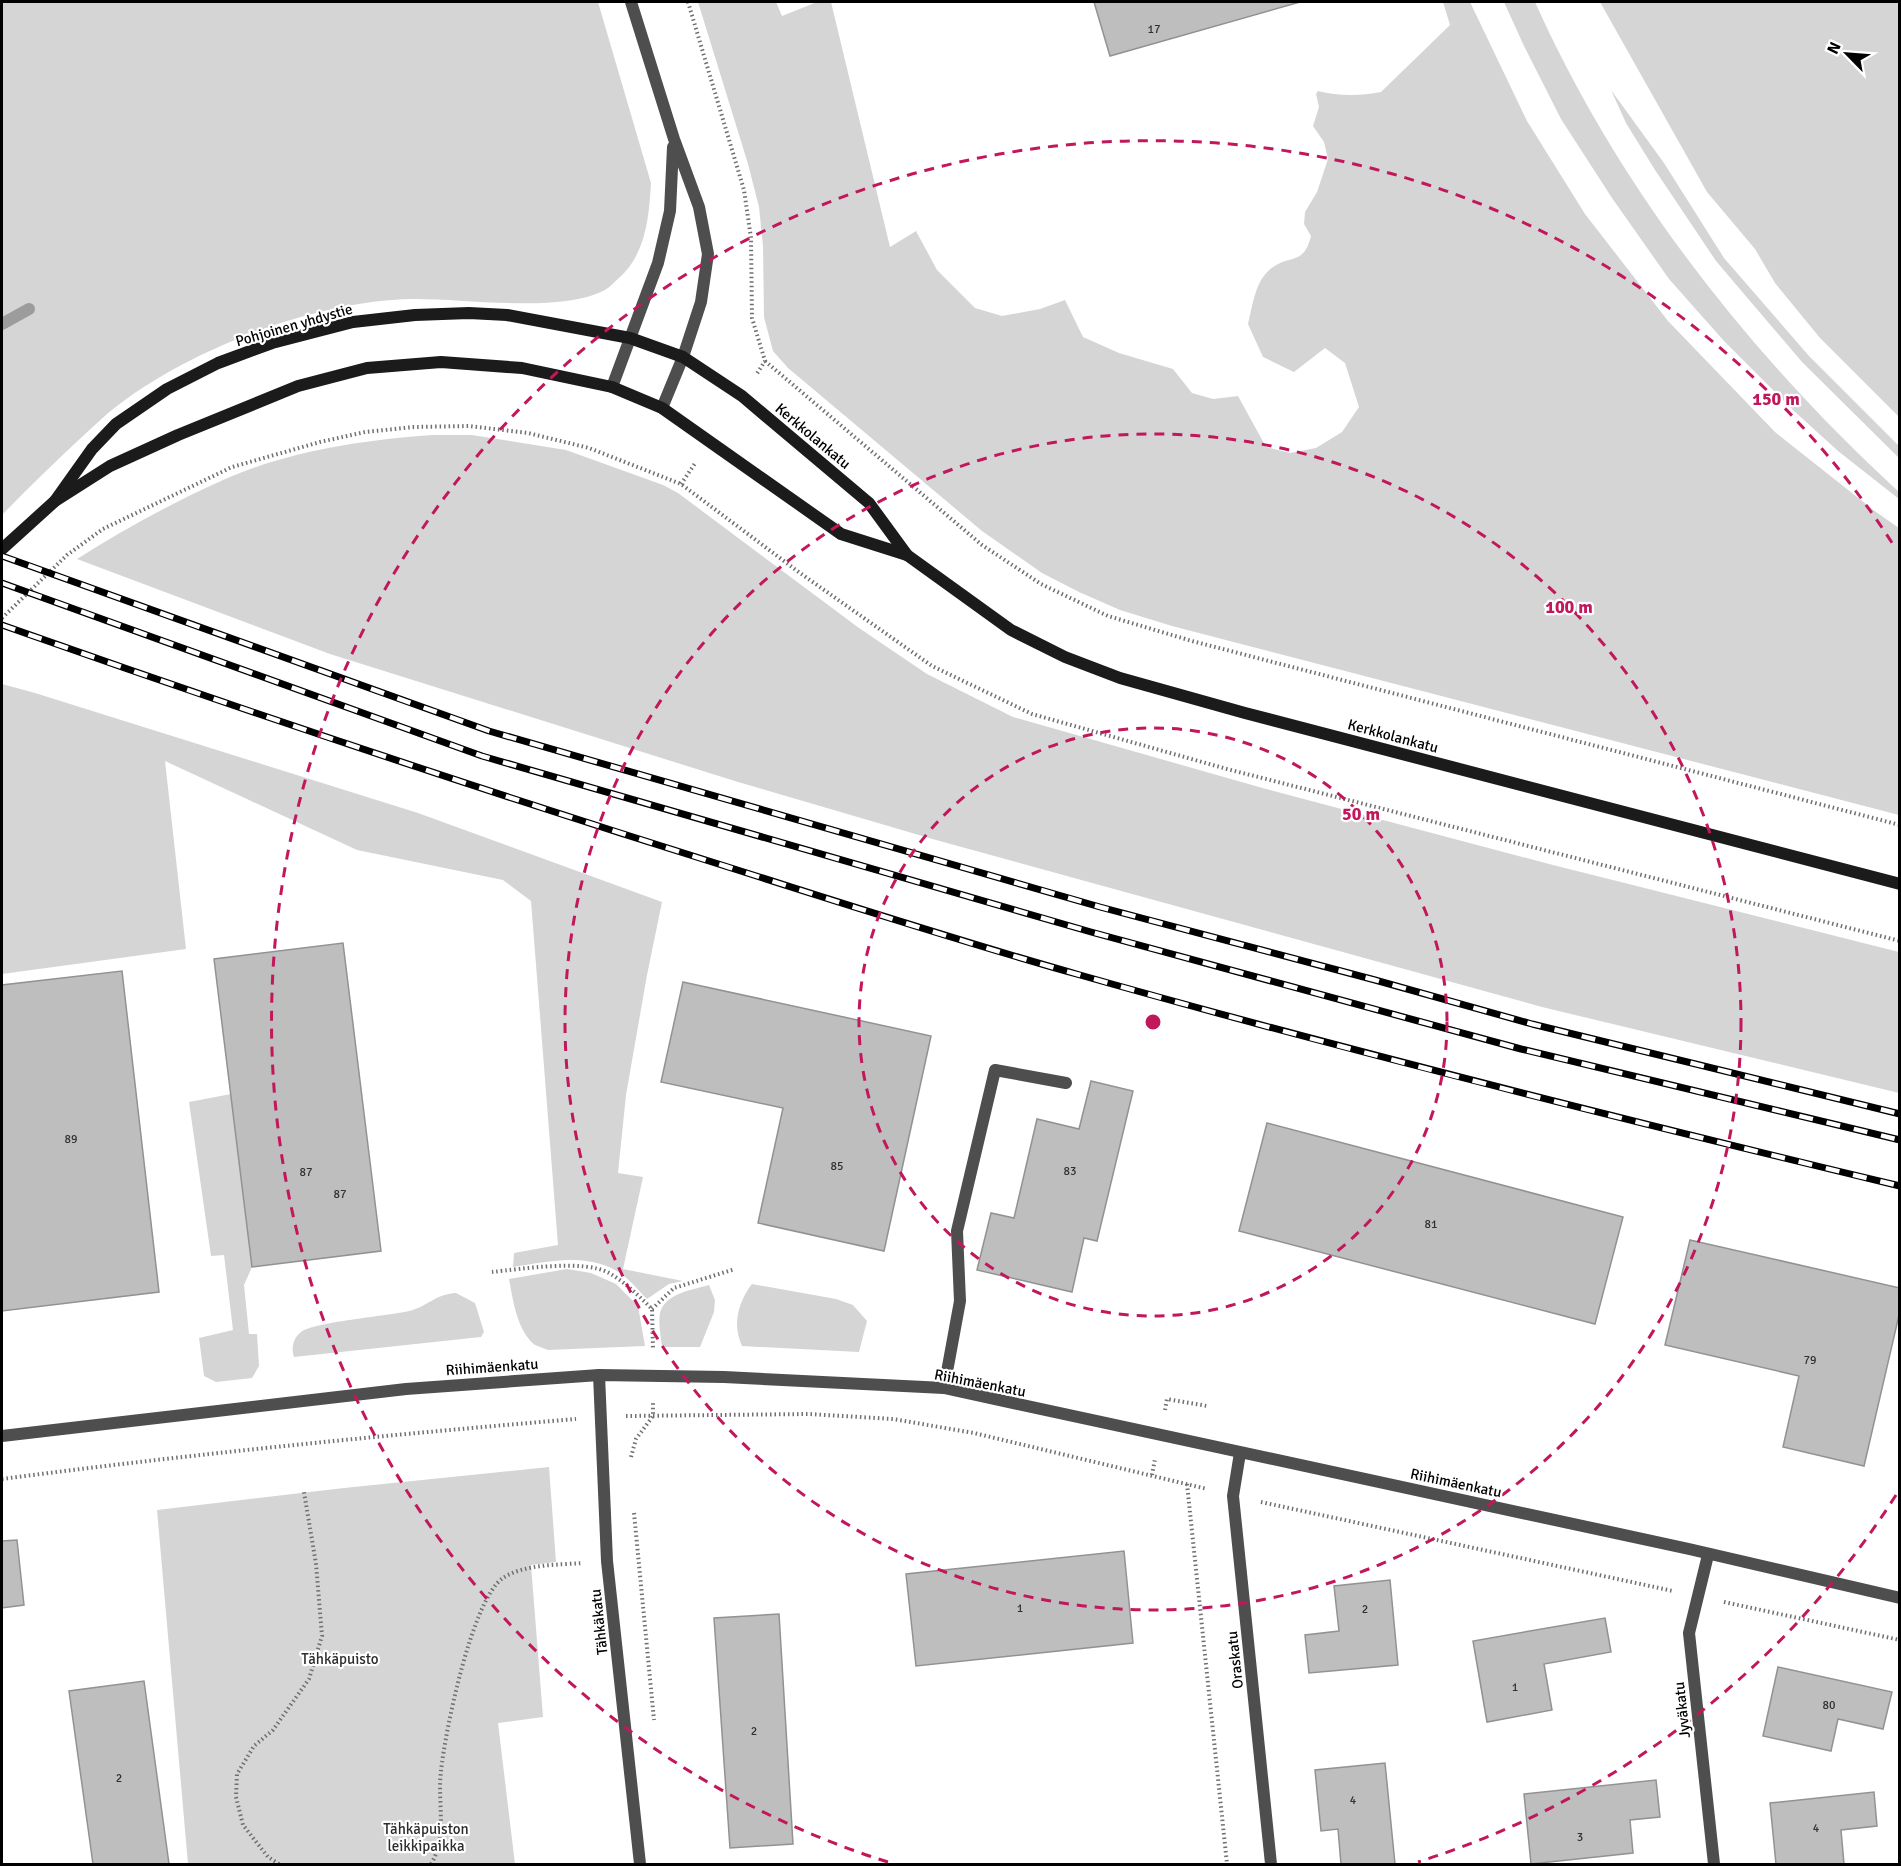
<svg xmlns="http://www.w3.org/2000/svg" width="1901" height="1866" font-family="Signika,sans-serif">
<style>
.green{fill:#d5d5d5}
.lines{fill:none;stroke-linecap:round;stroke-linejoin:round}
.stream{stroke:#9c9c9c;stroke-width:12}
.building{fill:#bebebe;stroke:#929292;stroke-width:1.5}
.path{stroke:#707070;stroke-width:4;stroke-dasharray:1.5 3;stroke-linecap:butt}
.service{stroke:#4e4e4e;stroke-width:12}
.minor{stroke:#4e4e4e;stroke-width:12}
.tertiary{stroke:#4e4e4e;stroke-width:12}
.secondary{stroke:#1b1b1b;stroke-width:12}
.rail-casing{stroke:#000;stroke-width:7}
.rail{stroke:#fff;stroke-width:4.5;stroke-dasharray:14;stroke-linecap:butt}
.ring{fill:none;stroke:#c2185b;stroke-width:3;stroke-dasharray:10 8}
.labels{text-anchor:middle;dominant-baseline:central;stroke-width:4.5;stroke-linejoin:round;paint-order:stroke}
.number-label{font-size:12px;fill:#303030}
.street-label{font-size:15px;fill:#000;stroke:#fff}
.park-label{font-size:15px;fill:#2c2c2c;stroke:#fff}
.centre{fill:#c2185b;stroke:#fff;stroke-width:3}
.ring-label{font-size:18px;text-anchor:middle;font-weight:bold;fill:#c2185b;stroke:#fff;stroke-width:4.5;stroke-linejoin:round;paint-order:stroke}
</style>
<rect width="100%" height="100%" fill="#fff"/>
<!-- green -->
<g class="green">
<path d="M2,2H598L651,183C649,217 646,254 619,278C614,282 610,287 605,290C560,314 463,298 411,299C316,301 192,348 117,406C105,415 94,426 83,436C55,462 28,488 2,515Z"/>
<path d="M698,2H776L782,16L817,2H831L890,247L916,231L937,270L975,308L1002,316L1040,309L1065,300L1083,337L1119,353L1173,369L1192,393L1213,399L1238,396L1266,447L1290,453L1316,448L1342,432L1359,407L1345,363L1325,348L1294,372L1263,357L1248,324C1253,305 1255,279 1273,267C1290,255 1304,265 1311,236L1304,224L1305,212L1317,192L1328,159L1324,142L1313,126L1319,107L1316,94L1318,91C1338,96 1360,96 1381,92L1450,25L1443,2H1470L1527,121L1585,214L1668,321L1775,432L1876,512L1899,528V815L1172,626L1120,610L1079,592L1042,573L982,531L788,368L773,351L764,317L763,246L759,207L748,164Z"/>
<path d="M1504,2H1535C1619,189 1749,354 1899,492V499L1838,451L1794,411L1724,341L1669,279L1612,198L1561,119L1524,46Z"/>
<path d="M1600,2H1899V417L1820,338L1775,283L1755,249L1707,192Z"/>
<path d="M1611,90L1664,163L1724,258L1809,356L1899,446V458L1802,362L1716,261L1655,170L1626,123Z"/>
<path d="M433,435H472L566,450L663,485L678,493L859,628L927,674L1013,717L1259,787L1549,864L1899,952V1093L1542,1007L936,840L738,782L330,654L77,559C124,529 172,503 223,480C288,451 362,440 433,435Z"/>
<path d="M2,684L35,693L418,813L662,902L647,975L626,1095L618,1173L643,1177L623,1269L683,1281L669,1284L647,1299C637,1289 627,1276 615,1270C583,1253 546,1262 513,1267L514,1253L558,1245L531,901L503,880L357,850L165,761L186,949L2,974Z"/>
<path d="M231,1094L252,1267L244,1285L249,1334H257L259,1366L252,1378L216,1382L204,1376L199,1338L233,1330L224,1255L211,1256L189,1102Z"/>
<path d="M567,1269L591,1273L616,1284L638,1306L645,1346L548,1350C544,1348 539,1347 535,1345C517,1331 513,1300 509,1279Z"/>
<path d="M752,1284L836,1299L853,1305L867,1321L859,1352L742,1346C732,1325 738,1302 752,1284Z"/>
<path d="M709,1285L715,1300L714,1312L700,1347H662C661,1337 658,1323 660,1313C665,1293 692,1290 709,1285Z"/>
<path d="M456,1293L475,1303L484,1332L481,1337L294,1357C291,1348 293,1338 301,1332C314,1322 387,1316 409,1311C427,1307 435,1294 456,1293Z"/>
<path d="M549,1467L556,1562L531,1565L543,1717L498,1723L515,1864H188L157,1510L344,1488Z"/>
</g>
<g class="lines">
<!-- stream -->
<path class="stream" d="M2,324L29,309"/>
</g>
<!-- building -->
<g class="building">
<path d="M1094,2H1300L1110,56Z"/>
<path d="M343,943L381,1251L252,1267L214,959Z"/>
<path d="M122,971L159,1292L2,1311V985Z"/>
<path d="M683,982L931,1036L884,1251L758,1223L783,1108L661,1082Z"/>
<path d="M1091,1081L1133,1091L1097,1241L1084,1238L1072,1292L977,1270L991,1213L1014,1218L1037,1119L1079,1129Z"/>
<path d="M1267,1123L1623,1217L1595,1324L1239,1231Z"/>
<path d="M1690,1240L1900,1288V1311L1864,1466L1783,1447L1799,1376L1665,1345Z"/>
<path d="M17,1540L24,1605L2,1608V1541Z"/>
<path d="M1124,1551L1133,1643L916,1666L906,1574Z"/>
<path d="M1390,1580L1398,1665L1309,1673L1305,1635L1339,1631L1334,1586Z"/>
<path d="M779,1614L793,1844L730,1848L714,1618Z"/>
<path d="M1605,1618L1611,1652L1544,1664L1552,1710L1487,1722L1473,1641Z"/>
<path d="M1778,1667L1892,1692L1883,1729L1838,1719L1831,1751L1763,1736Z"/>
<path d="M144,1681L169,1864H93L69,1691Z"/>
<path d="M1385,1763L1395,1864H1341L1338,1829L1321,1831L1315,1770Z"/>
<path d="M1656,1780L1660,1817L1630,1820L1633,1853L1531,1864L1524,1794Z"/>
<path d="M1874,1792L1877,1826L1841,1830L1844,1864H1776L1770,1803Z"/>
</g>
<g class="lines">
<!-- path -->
<g class="path">
<path d="M688,2L744,190L751,238L752,318L765,361L756,375"/>
<path d="M765,361L982,545L1041,584L1108,616L1192,641L1900,825"/>
<path d="M681,484L696,462"/>
<path d="M2,618L67,555L103,529L232,467L320,442L365,432L414,427L469,426L528,433L589,448L681,484L800,573L932,666L1032,714L1227,769L1900,941"/>
<path d="M492,1272C521,1269 585,1259 609,1273C625,1282 639,1296 652,1309L653,1350"/>
<path d="M652,1309L674,1288L735,1269"/>
<path d="M1165,1410L1167,1399L1207,1406"/>
<path d="M626,1416L809,1414L893,1419L974,1433L1207,1489"/>
<path d="M631,1457L636,1439L653,1416V1402"/>
<path d="M1152,1475L1155,1459"/>
<path d="M2,1479C192,1454 384,1435 576,1419"/>
<path d="M1187,1484L1227,1864"/>
<path d="M1261,1502L1673,1591"/>
<path d="M634,1513L654,1720"/>
<path d="M1724,1602L1900,1640"/>
<path d="M279,1864L268,1857L243,1825L236,1797L237,1774L254,1746L273,1730L309,1679L322,1636L316,1564L304,1492"/>
<path d="M431,1864C448,1836 437,1802 441,1771C445,1732 472,1599 503,1578C524,1564 558,1565 583,1563"/>
</g>
<!-- service -->
<path class="service" d="M944,1388L960,1301L957,1231L995,1070L1066,1083"/>
<!-- minor -->
<g class="minor">
<path d="M599,1375L607,1561L640,1864"/>
<path d="M1240,1453L1233,1496L1271,1864"/>
<path d="M1708,1555L1689,1633L1714,1864"/>
</g>
<!-- tertiary -->
<g class="tertiary">
<path d="M631,2L674,139L699,207L708,254L701,302L683,357L662,408"/>
<path d="M612,387L658,263L670,211L673,147"/>
<path d="M2,1436L406,1389L599,1375L724,1377L944,1388L1689,1549L1900,1598"/>
</g>
<!-- secondary -->
<g class="secondary">
<path d="M55,501L92,449L116,424L167,389L218,363L272,343L353,322L415,315L469,313L507,315L630,338L683,357L742,396L869,503L907,555L1011,630L1065,657L1120,678L1245,713L1900,884"/>
<path d="M2,549L55,501L110,466L178,435L298,386L367,368L441,362L522,368L612,387L662,408L841,534L907,555"/>
</g>
<!-- rail casing -->
<g class="rail-casing">
<g id="rail">
<path d="M2,556L489,731L1100,907L1375,980L1532,1024L1900,1114"/>
<path d="M2,583L482,756L1091,932L1521,1049L1900,1140"/>
<path d="M2,625C242,710 485,791 728,867C845,904 962,942 1080,975C1352,1052 1625,1120 1900,1186"/>
</g>
</g>
<!-- rail -->
<use href="#rail" class="rail"/>
</g>
<!-- distance rings -->
<g class="ring">
<circle cx="1153" cy="1022" r="294"/>
<circle cx="1153" cy="1022" r="588"/>
<path d="M1896 1495A881 881 0 0 1 1418 1862M888 1862A881 881 0 1 1 1896 549"/>
</g>
<g class="labels">
<!-- number labels -->
<g class="number-label">
<text x="1154" y="29">17</text>
<text x="71" y="1139">89</text>
<text x="837" y="1166">85</text>
<text x="1070" y="1171">83</text>
<text x="306" y="1172">87</text>
<text x="340" y="1194">87</text>
<text x="1431" y="1224">81</text>
<text x="1810" y="1360">79</text>
<text x="1020" y="1608">1</text>
<text x="1365" y="1609">2</text>
<text x="1515" y="1687">1</text>
<text x="1829" y="1705">80</text>
<text x="754" y="1731">2</text>
<text x="119" y="1778">2</text>
<text x="1353" y="1800">4</text>
<text x="1816" y="1828">4</text>
<text x="1580" y="1837">3</text>
</g>
<!-- street labels -->
<g class="street-label">
<text transform="translate(294 325) rotate(-16)">Pohjoinen yhdystie</text>
<text transform="translate(813 436) rotate(40)">Kerkkolankatu</text>
<text transform="translate(1393 736) rotate(15)">Kerkkolankatu</text>
<text transform="translate(492 1367) rotate(-4)">Riihimäenkatu</text>
<text transform="translate(980 1383) rotate(11)">Riihimäenkatu</text>
<text transform="translate(1456 1483) rotate(12)">Riihimäenkatu</text>
<text transform="translate(599 1622) rotate(-96)">Tähkäkatu</text>
<text transform="translate(1235 1660) rotate(-96)">Oraskatu</text>
<text transform="translate(1682 1710) rotate(-96)">Jyväkatu</text>
</g>
<!-- park labels -->
<g class="park-label">
<text x="340" y="1659">Tähkäpuisto</text>
<text x="426" y="1829">Tähkäpuiston<tspan x="426" dy="17">leikkipaikka</tspan></text>
</g>
</g>
<circle cx="1153" cy="1022" r="9" class="centre"/>
<g class="ring-label">
<text x="1776" y="405">150 m</text>
<text x="1569" y="613">100 m</text>
<text x="1361" y="820">50 m</text>
</g>
<!-- border -->
<rect width="1901" height="1866" fill="none" stroke="#000000" stroke-width="6"/>
<!-- north arrow -->
<g transform="translate(1847 54) rotate(295)" stroke="#ffffff" stroke-width="4.5" paint-order="stroke">
<path d="M0-4.5L10 22L0 15L-10 22Z" fill="#000000"/>
<text y="-9" font-size="16" font-weight="bold" text-anchor="middle" fill="#000000">N</text>
</g>
</svg>
